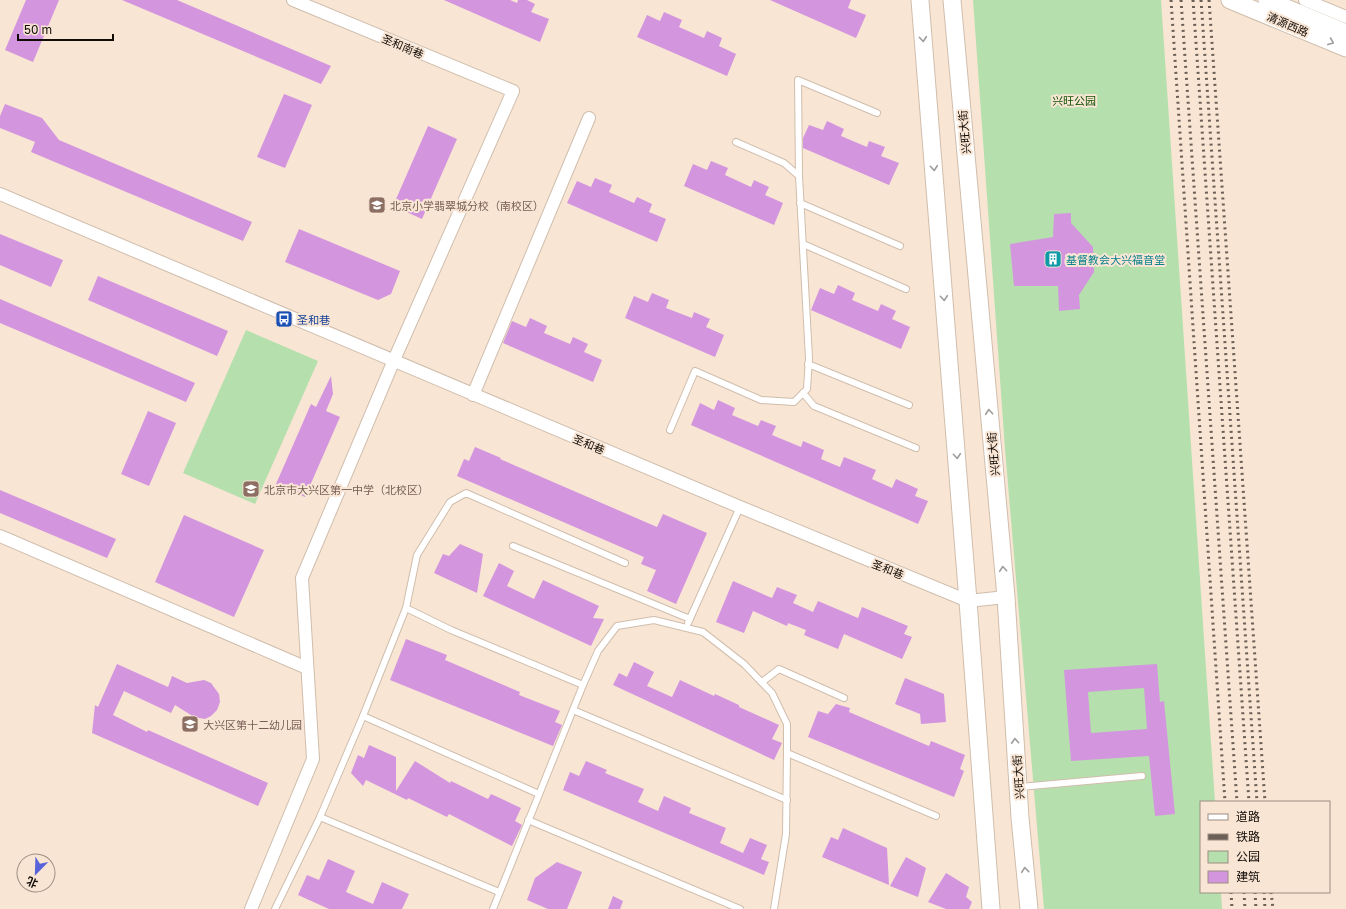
<svg xmlns="http://www.w3.org/2000/svg" width="1346" height="909" font-family="'Golos Text','Noto Sans SC',sans-serif">
<style>
.green{fill:#b5e0ad}
.building{fill:#d495df;fill-rule:evenodd}
.lines{fill:none;stroke-linecap:round;stroke-linejoin:round}
.service-casing{stroke:#d0bead;stroke-width:8}
.minor-casing{stroke:#d0bead;stroke-width:14}
.secondary-casing{stroke:#d0bead;stroke-width:19}
.service{stroke:#fff;stroke-width:6}
.minor{stroke:#fff;stroke-width:12}
.secondary{stroke:#fff;stroke-width:17}
.rail{stroke:#6b5f56;stroke-width:3;stroke-dasharray:2 4;stroke-linecap:butt}
.oneway{stroke:#a09d9b}
.labels{text-anchor:middle;dominant-baseline:central;stroke-width:4;stroke-linejoin:round;paint-order:stroke}
.street-label{font-size:11px;fill:#110b06;stroke:#f8e5d4}
.park-label{font-size:11px;fill:#105102;stroke:#f8e5d4}
.education-label{font-size:11px;fill:#785e54;stroke:#f8e5d4;text-anchor:start}
.culture-label{font-size:11px;fill:#0d838f;stroke:#f8e5d4;text-anchor:start}
.transit-label{font-size:11px;fill:#164399;stroke:#f8e5d4;text-anchor:start}
</style>
<rect width="100%" height="100%" fill="#f8e5d4"/>
<!-- green -->
<g class="green">
<path d="M973,0H1161L1215,802H1201V892H1221L1222,909H1044L1005,449Z"/>
<path d="M246,330L318,361L255,504L183,473Z"/>
</g>
<!-- building -->
<g class="building">
<path d="M26,0H59L33,62L5,50Z"/>
<path d="M122,0H177L331,66L321,84Z"/>
<path d="M444,0H510L517,3L518,0H527L535,4L531,12L549,19L540,42Z"/>
<path d="M770,0H851L848,8L866,15L856,38Z"/>
<path d="M664,12L682,20L679,27L704,38L707,31L722,38L719,46L736,54L727,76L637,37L647,15L660,21Z"/>
<path d="M284,94L312,105L285,168L257,157Z"/>
<path d="M5,104L42,118L59,140L252,222L243,241L31,152L35,142L0,128V116Z"/>
<path d="M827,121L844,129L841,136L867,147L869,141L885,147L881,156L899,163L889,185L803,148V138L809,125L823,130Z"/>
<path d="M428,126L457,139L422,219L393,206Z"/>
<path d="M711,161L728,168L725,175L751,187L754,180L769,187L765,195L783,203L774,225L684,186L693,164L707,170Z"/>
<path d="M595,178L612,185L609,192L634,203L637,197L652,204L649,212L666,219L657,242L567,203L577,181L591,187Z"/>
<path d="M1071,213V223L1093,247L1094,272L1079,295L1080,309L1059,311L1058,286H1014L1010,244L1053,237L1054,214Z"/>
<path d="M299,229L400,271L391,294L378,300L285,262Z"/>
<path d="M0,234L63,260L51,287L0,265Z"/>
<path d="M98,276L228,331L217,356L88,300Z"/>
<path d="M838,285L855,293L852,300L878,311L881,304L896,311L892,319L910,327L901,349L811,310L820,288L834,294Z"/>
<path d="M652,293L669,300L666,308L692,318L694,312L710,319L706,327L724,335L715,357L625,318L634,296L648,302Z"/>
<path d="M0,299L195,383L186,402L0,323Z"/>
<path d="M530,318L547,326L544,333L570,344L573,337L588,344L584,352L602,360L593,382L503,343L512,321L526,327Z"/>
<path d="M331,376L333,394L326,411L340,417L305,497L276,484L311,404L316,407Z"/>
<path d="M718,400L735,408L732,415L758,426L761,420L776,426L772,435L801,447L803,441L824,450L821,459L840,467L844,457L876,470L872,479L892,488L896,479L918,489L915,496L928,501L918,524L691,425L700,403L714,410Z"/>
<path d="M148,411L176,423L149,486L121,474Z"/>
<path d="M475,447L501,458L500,459L657,527L663,514L707,533L676,604L647,591L656,570L641,564L644,557L457,476L464,459L469,461Z"/>
<path d="M0,490L116,539L107,558L0,513Z"/>
<path d="M184,515L264,550L234,617L155,582Z"/>
<path d="M460,544L483,554L477,593L434,573L443,554L449,556Z"/>
<path d="M499,563L514,571L507,586L534,599L543,580L599,606L593,618L604,619L591,646L483,596Z"/>
<path d="M733,581L772,598L777,587L797,595L793,603L813,612L818,601L858,618L862,607L908,626L904,634L912,637L902,659L844,634L838,649L804,635L806,630L788,623L787,626L753,611L744,633L716,622Z"/>
<path d="M406,639L447,655L445,660L520,692L519,695L560,711L555,722L562,725L553,746L390,680Z"/>
<path d="M634,662L654,672L647,686L672,697L680,680L714,696L715,694L739,705V707L779,725L772,739L782,743L774,760L613,685L619,673L627,677Z"/>
<path d="M117,664L168,687L172,676L187,683L204,680L211,683L219,694L220,702L217,710L211,716L205,719L194,717L175,705L171,713L124,691L113,715L147,732L148,730L268,783L258,806L92,733L95,705L98,707Z"/>
<path d="M1157,664L1160,702L1164,701L1175,814L1155,816L1149,756L1071,761L1064,670ZM1144,688L1147,729L1091,733L1088,692Z"/>
<path d="M905,678L944,694L946,722L921,724L920,714L895,704Z"/>
<path d="M836,704L850,708L849,712L929,746L931,741L965,755L960,769L964,771L954,797L808,737L818,711L828,714Z"/>
<path d="M369,745L396,757V791L415,761L450,783L451,781L488,799L491,794L521,808L515,821L522,825L512,846L449,814L447,817L408,798L407,800L366,780L363,786L351,773L358,755L364,758Z"/>
<path d="M586,761L607,770L605,773L644,789L638,802L658,811L664,796L691,808L689,813L726,828L720,843L743,853L750,838L767,845L761,859L769,862L764,875L563,790L570,772L579,776Z"/>
<path d="M843,828L887,848L889,885L822,857L831,837L838,840Z"/>
<path d="M906,857L926,868L918,897L890,886Z"/>
<path d="M328,859L355,871L346,892L373,904L382,882L409,894L402,909H329L298,895L307,875L319,880Z"/>
<path d="M557,862L582,872L567,909H548L527,900L535,878Z"/>
<path d="M946,873L969,887L966,897L972,902L969,909H946L928,902Z"/>
<path d="M613,896L623,901L620,909H608Z"/>
</g>
<g class="lines">
<!-- service casing -->
<g class="service-casing">
<g id="service">
<path d="M799,176L798,80L877,113"/>
<path d="M800,203L900,246"/>
<path d="M803,244L906,289"/>
<path d="M808,364L909,405"/>
<path d="M803,393L814,406L916,448"/>
<path d="M670,430L695,371L761,400L794,402L807,389L809,358L799,176L784,163L736,142"/>
<path d="M513,546L690,619"/>
<path d="M406,608L451,630L583,685"/>
<path d="M688,623L740,507"/>
<path d="M762,682L779,669L844,698"/>
<path d="M573,710L787,800"/>
<path d="M363,716L539,794"/>
<path d="M787,753L936,816"/>
<path d="M1020,787L1142,776"/>
<path d="M320,817L499,892"/>
<path d="M528,820L740,909"/>
<path d="M275,909L320,817L363,716L406,608L417,555L450,502L466,493L625,563"/>
<path d="M493,909L583,685L598,651L617,626L654,620L703,632L744,664L772,693L787,724V753L786,834L774,909"/>
</g>
</g>
<!-- minor casing -->
<g class="minor-casing">
<g id="minor">
<path d="M1305,0L1346,17"/>
<path d="M0,194L740,507L968,601L1006,597"/>
<path d="M473,395L589,118"/>
<path d="M0,536L307,668"/>
<path d="M251,909L313,759L302,578L394,360L513,91L293,0"/>
</g>
</g>
<!-- secondary casing -->
<g class="secondary-casing">
<g id="secondary">
<path d="M920,0L968,601L991,909"/>
<path d="M952,0L1006,597L1020,818L1029,909"/>
<path d="M1230,0L1346,48"/>
<path d="M1267,0L1346,33"/>
</g>
</g>
<!-- service -->
<use href="#service" class="service"/>
<!-- minor -->
<use href="#minor" class="minor"/>
<!-- secondary -->
<use href="#secondary" class="secondary"/>
<!-- rail -->
<g class="rail">
<path d="M1171,0L1225,802"/>
<path d="M1181,0L1237,802"/>
<path d="M1193,0L1249,802"/>
<path d="M1201,0L1257,802"/>
<path d="M1209,0L1265,802"/>
<path d="M1231,892L1232,909"/>
<path d="M1244,892L1245,909"/>
<path d="M1255,892L1256,909"/>
<path d="M1264,892L1265,909"/>
<path d="M1271,892L1273,909"/>
</g>
</g>
<!-- one-way arrows -->
<defs><path id="oneway-chevron" d="M-2-3.5L2.5 0L-2 3.5" fill="none" stroke-width="1.6" stroke-linecap="round" stroke-linejoin="round"/></defs>
<g class="oneway">
<use href="#oneway-chevron" transform="translate(923 39) rotate(85)"/>
<use href="#oneway-chevron" transform="translate(1331 42) rotate(23)"/>
<use href="#oneway-chevron" transform="translate(934 168) rotate(85)"/>
<use href="#oneway-chevron" transform="translate(944 298) rotate(85)"/>
<use href="#oneway-chevron" transform="translate(989 412) rotate(-95)"/>
<use href="#oneway-chevron" transform="translate(957 456) rotate(85)"/>
<use href="#oneway-chevron" transform="translate(1003 569) rotate(-95)"/>
<use href="#oneway-chevron" transform="translate(1015 741) rotate(-94)"/>
<use href="#oneway-chevron" transform="translate(1025 870) rotate(-96)"/>
</g>
<!-- icons -->
<defs>
<g id="school-square" transform="scale(0.9)"><rect x="-9" y="-9" width="18" height="18" rx="4" fill="#8d6e63" stroke="#f8e5d4"/><path d="M0-5L7-2L0 1L-7-2ZM-4 1L0 2.5L4 1V4Q0 6-4 4Z" fill="#fff"/></g>
<g id="building-square" transform="scale(0.9)"><rect x="-9" y="-9" width="18" height="18" rx="4" fill="#0f9aa8" stroke="#f8e5d4"/><path d="M-4-6H4V6H1V3H-1V6H-4ZM-2.5-4.3h1.7v1.8h-1.7ZM.8-4.3h1.7v1.8H.8ZM-2.5-1h1.7V.8h-1.7ZM.8-1h1.7V.8H.8Z" fill="#fff"/></g>
<g id="bus-square" transform="scale(0.9)"><rect x="-9" y="-9" width="18" height="18" rx="4" fill="#1a4fb4" stroke="#f8e5d4"/><path d="M-5-6H5V4H4V6H2V4H-2V6H-4V4H-5ZM-3.5-4V0h7V-4ZM-3.5 1.2v1.5H-2V1.2ZM2 1.2v1.5H3.5V1.2Z" fill="#fff"/></g>
</defs>
<g fill-rule="evenodd">
<use href="#school-square" x="377" y="205"/>
<use href="#building-square" x="1053" y="259"/>
<use href="#bus-square" x="284" y="319"/>
<use href="#school-square" x="251" y="489"/>
<use href="#school-square" x="190" y="724"/>
</g>
<g class="labels">
<!-- street labels -->
<g class="street-label">
<text transform="translate(1288 24) rotate(23)">清源西路</text>
<text transform="translate(403 46) rotate(23)">圣和南巷</text>
<text transform="translate(964 132) rotate(-95)">兴旺大街</text>
<text transform="translate(589 444) rotate(23)">圣和巷</text>
<text transform="translate(993 454) rotate(-95)">兴旺大街</text>
<text transform="translate(888 569) rotate(22)">圣和巷</text>
<text transform="translate(1018 777) rotate(-94)">兴旺大街</text>
</g>
<!-- park labels -->
<g class="park-label">
<text x="1074" y="100">兴旺公园</text>
</g>
<!-- education labels -->
<g class="education-label">
<text x="390" y="205">北京小学翡翠城分校（南校区）</text>
<text x="264" y="489">北京市大兴区第一中学（北校区）</text>
<text x="203" y="724">大兴区第十二幼儿园</text>
</g>
<!-- culture labels -->
<g class="culture-label">
<text x="1066" y="259">基督教会大兴福音堂</text>
</g>
<!-- transit labels -->
<g class="transit-label">
<text x="297" y="319">圣和巷</text>
</g>
</g>
<!-- legend -->
<rect x="1200" y="801" width="130" height="92" fill="#f8e5d4" stroke="#9c8e82"/>
<rect x="1208" y="814" width="20" height="6" fill="#ffffff" stroke="#9c8e82"/>
<text x="1236" y="821" font-size="12" fill="#110b06">道路</text>
<rect x="1208" y="834" width="20" height="6" fill="#6b5f56" stroke="#9c8e82"/>
<text x="1236" y="841" font-size="12" fill="#110b06">铁路</text>
<rect x="1208" y="851" width="20" height="12" fill="#b5e0ad" stroke="#9c8e82"/>
<text x="1236" y="861" font-size="12" fill="#110b06">公园</text>
<rect x="1208" y="871" width="20" height="12" fill="#d495df" stroke="#9c8e82"/>
<text x="1236" y="881" font-size="12" fill="#110b06">建筑</text>
<!-- north arrow -->
<g transform="translate(36 873) rotate(203)"><circle r="19" fill="#f8e5d4" stroke="#9c8e82"/>
<path d="M0-3L7 15L0 10L-7 15Z" fill="#5863da"/>
<text y="-6" font-size="11" font-weight="bold" text-anchor="middle" fill="#110b06">北</text>
</g>
<!-- scale -->
<path d="M18 34v6h95v-6" fill="none" stroke="#110b06" stroke-width="2"/>
<text x="24" y="34" font-size="12" fill="#110b06" stroke="#f8e5d4" stroke-width="3" paint-order="stroke">50 m</text>
</svg>
